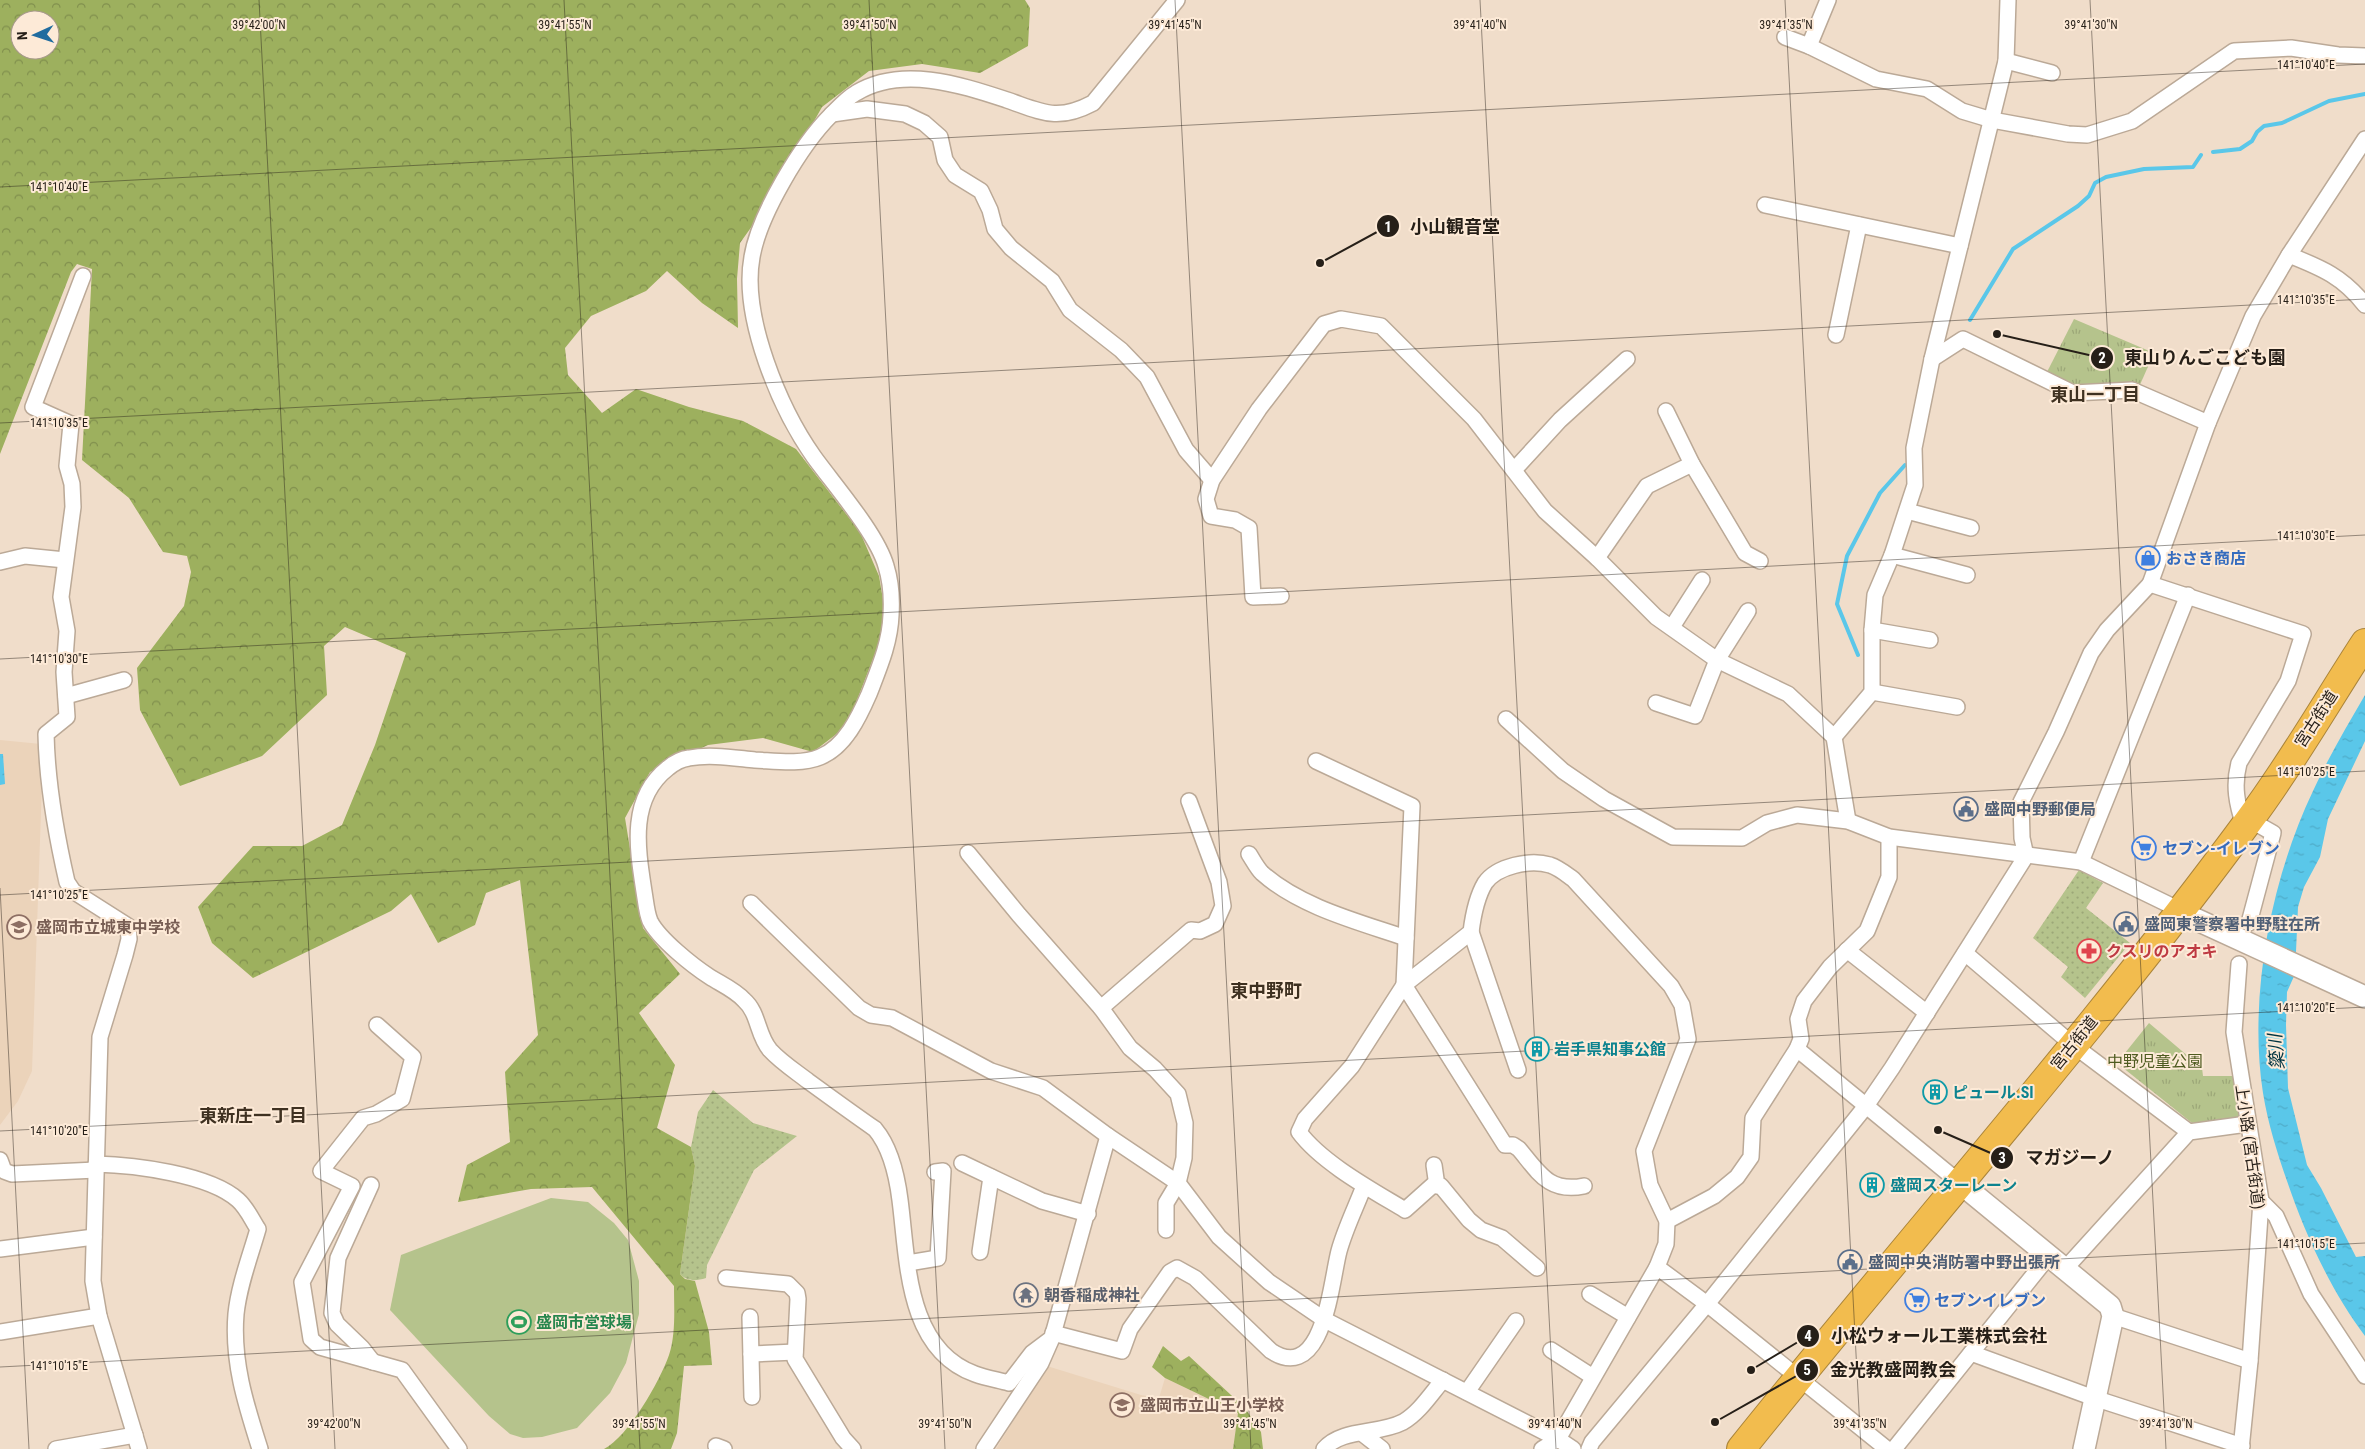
<svg xmlns="http://www.w3.org/2000/svg" width="2365" height="1449" font-family="'Roboto Condensed','Noto Sans JP',sans-serif">
<style>
.built{fill:#ebd3ba}
.grass{fill:url(#grass-dots)}
.forest{fill:url(#forest-crowns);fill-rule:evenodd}
.park{fill:url(#park-tufts)}
.pitch{fill:#b5c38c}
.water{fill:url(#water-ripples)}
.lines{fill:none;stroke-linecap:round;stroke-linejoin:round}
.stream{stroke:#5ac7e9;stroke-width:4}
.street-casing{stroke:#bba997;stroke-width:18}
.secondary-casing{stroke:#bba997;stroke-width:24}
.highway-casing{stroke:#ab853b;stroke-width:30}
.street{stroke:#fff;stroke-width:15}
.secondary{stroke:#fff;stroke-width:21}
.highway{stroke:#f2bc4e;stroke-width:28}
.ticks{fill:none;stroke:#261f18;stroke-width:1;stroke-opacity:0.45}
.labels{text-anchor:middle;dominant-baseline:central;stroke-width:4;stroke-linejoin:round;paint-order:stroke}
.shop-label{font-size:16px;font-weight:bold;fill:#366cbe;stroke:#fdead7;text-anchor:start}
.street-label{font-size:16px;fill:#261f18;stroke:#fdead7}
.service-label{font-size:16px;font-weight:bold;fill:#4e5e75;stroke:#fdead7;text-anchor:start}
.education-label{font-size:16px;font-weight:bold;fill:#785e54;stroke:#fdead7;text-anchor:start}
.health-label{font-size:16px;font-weight:bold;fill:#be3a42;stroke:#fdead7;text-anchor:start}
.culture-label{font-size:16px;font-weight:bold;fill:#0d838f;stroke:#fdead7;text-anchor:start}
.park-label{font-size:16px;fill:#4e5b20;stroke:#fdead7}
.worship-label{font-size:16px;font-weight:bold;fill:#5b616d;stroke:#fdead7;text-anchor:start}
.leisure-label{font-size:16px;font-weight:bold;fill:#27864d;stroke:#fdead7;text-anchor:start}
.neighbourhood-label{font-size:18px;font-weight:bold;fill:#3f3121;stroke:#fdead7}
.water-label{font-size:18px;font-style:italic;fill:#003441;stroke:#fdead7}
.ticks-label{font-size:12px;text-anchor:middle;fill:#261f18;stroke:#fdead7;stroke-width:4;stroke-linejoin:round;paint-order:stroke}
.leader{fill:none;stroke:#261f18;stroke-width:2}
.callout-dot{fill:#261f18;stroke:#fdead7;stroke-width:2}
.mark-label{font-size:15px;text-anchor:middle;font-weight:bold;fill:#fff}
.callout-label{font-size:18px;text-anchor:middle;font-weight:bold;fill:#261f18;stroke:#fdead7;stroke-width:4;stroke-linejoin:round;paint-order:stroke}
</style>
<defs>
<pattern id="grass-dots" width="8" height="8" patternUnits="userSpaceOnUse" patternTransform="scale(1.25)"><rect width="8" height="8" fill="#b5c38c"/><path d="M2 2h.1M6 6h.1" fill="none" stroke="#9ca778" stroke-width="1.8" stroke-linecap="round"/></pattern>
<pattern id="forest-crowns" width="20" height="18" patternUnits="userSpaceOnUse" patternTransform="scale(1.25)"><rect width="20" height="18" fill="#9db05e"/><path d="M2 6a3 3 0 1 1 6 0M12 15a3 3 0 1 1 6 0" fill="none" stroke="#808f4d"/></pattern>
<pattern id="park-tufts" width="24" height="20" patternUnits="userSpaceOnUse" patternTransform="scale(1.25)"><rect width="24" height="20" fill="#b5c38c"/><path d="M3 7l-1-3M5 7V3M7 7l1-3M15 17l-1-3M17 17v-4M19 17l1-3" fill="none" stroke="#9ca778"/></pattern>
<pattern id="water-ripples" width="26" height="14" patternUnits="userSpaceOnUse" patternTransform="scale(1.25)"><rect width="26" height="14" fill="#5ac7e9"/><path d="M2 4q2-2 4 0t4 0M15 11q2-2 4 0t4 0" fill="none" stroke="#4eaac7"/></pattern>
</defs>
<rect width="100%" height="100%" fill="#f0ddca"/>
<!-- built -->
<g class="built">
<path d="M0,740L41,744L42,783L32,1071L18,1101L0,1125Z"/>
<path d="M1047,1366L1141,1395L1159,1398L1165,1378L1238,1413L1233,1449H996Z"/>
</g>
<!-- grass -->
<g class="grass">
<path d="M2079,870L2103,883L2086,908L2130,943L2085,998L2061,977L2068,967L2033,938Z"/>
<path d="M713,1090L753,1123L797,1136L754,1170L707,1265L706,1278C696,1281 688,1282 680,1274L695,1166L691,1147L698,1112Z"/>
</g>
<!-- forest -->
<g class="forest">
<path d="M0,0H1025L1030,8L1028,46L980,73L922,64L869,71L822,107L767,205L740,243L737,279L738,328L702,303L667,271L646,291L591,316L565,348L568,375L602,413L636,389L689,407L743,421L796,449L860,532L879,576L887,623L847,726L813,752L763,738L708,745L650,772L625,818L643,928L680,974L639,1013L675,1065L657,1128L691,1147L695,1166L680,1274L685,1279L695,1281L709,1332L712,1365L684,1366L677,1433L671,1449H604C628,1437 660,1381 669,1355C676,1334 674,1308 674,1286L592,1187L531,1189L458,1202L467,1165L510,1142L505,1072L538,1035L520,880L486,893L475,925L438,943L411,894L391,911L253,978L212,943L198,907L253,846H302L342,825L375,745L406,653L345,627L324,646L327,695L262,756L180,786L140,710L137,668L184,606L191,572L187,556L163,552L129,498L82,460L92,269L77,264L71,272L0,454ZM20,20H50V50H20Z"/>
<path d="M1163,1346L1181,1361L1189,1356L1245,1408L1261,1432L1263,1449H1233L1238,1413L1165,1378L1152,1367Z"/>
</g>
<!-- park -->
<g class="park">
<path d="M2074,319L2154,353L2139,387L2074,386L2047,372Z"/>
<path d="M2149,1023L2202,1068L2203,1076H2233L2240,1118L2192,1123L2117,1063Z"/>
</g>
<!-- pitch -->
<path class="pitch" d="M551,1198L588,1202L614,1223L628,1240L639,1281V1314L626,1363L610,1393L577,1428L542,1437L523,1438L510,1434L489,1416L390,1310L401,1255Z"/>
<!-- water -->
<g class="water">
<path d="M2365,695V741L2328,819L2320,857L2304,887L2298,907L2295,974L2287,992L2286,1025L2288,1088L2307,1165L2321,1188L2356,1257L2365,1256V1336C2331,1291 2305,1234 2287,1181C2277,1152 2268,1124 2263,1093C2248,997 2271,879 2313,791C2328,758 2347,726 2365,695Z"/>
<path d="M0,754H3L5,784L0,785Z"/>
</g>
<g class="lines">
<!-- stream -->
<g class="stream">
<path d="M2213,152L2240,149L2252,141L2257,132L2264,126L2282,123L2329,101L2365,94"/>
<path d="M1970,320L2013,249L2078,206L2089,196L2095,183L2106,177L2144,169L2193,167L2201,155"/>
<path d="M1858,655L1837,604L1847,556L1880,493L1905,465"/>
</g>
<!-- street casing -->
<g class="street-casing">
<g id="street">
<path d="M1785,37L1809,46L1876,79L1927,89L1962,111L1992,120L2068,134L2087,135L2132,121L2234,51L2291,48L2338,55L2365,56"/>
<path d="M1809,46L1828,0"/>
<path d="M2006,61L2052,73"/>
<path d="M832,114L867,109L905,114L924,123L940,137L945,160L955,175L981,191L990,210L995,229L1011,248L1052,281L1070,310L1121,350L1147,377L1186,450L1212,480"/>
<path d="M1765,205L1960,246"/>
<path d="M2289,255C2322,268 2343,277 2365,305"/>
<path d="M83,276L33,407L71,424L67,466L72,484L73,507L61,597L67,631L64,672L67,717L46,734C47,783 56,834 67,882L73,891L128,926L129,939L125,955L100,1037L93,1281L99,1316L139,1449"/>
<path d="M1836,335L1859,225"/>
<path d="M1932,359L1963,339L2073,393L2132,390L2208,423"/>
<path d="M1666,411L1692,464L1745,553L1760,561"/>
<path d="M1514,470L1560,420L1627,359"/>
<path d="M1907,511L1971,528"/>
<path d="M1892,555L1967,575"/>
<path d="M1597,558L1647,486L1692,464"/>
<path d="M0,562L25,556L65,560"/>
<path d="M1281,596L1253,597L1249,528L1235,520L1211,516L1206,499L1212,480L1259,409L1324,324L1341,319L1381,326L1474,419L1545,511L1597,558L1656,617L1717,660L1788,694L1834,737L1848,821"/>
<path d="M1672,627L1702,580"/>
<path d="M1872,630L1930,640"/>
<path d="M1872,692L1957,707"/>
<path d="M66,696L124,680"/>
<path d="M1656,703L1695,716L1717,660L1748,611"/>
<path d="M1506,719L1563,771L1604,799L1673,837L1742,838L1767,823L1797,815L1848,821L1889,837L2081,862L2180,910"/>
<path d="M1834,737L1872,692V630L1875,595L1892,555L1915,485L1914,448L1932,359L2006,61L2008,0"/>
<path d="M1316,761L1412,806L1404,985L1505,1145H1513L1519,1149C1539,1173 1549,1193 1584,1186"/>
<path d="M2244,826C2237,804 2233,786 2239,763L2288,681L2303,634L2150,584L2208,423L2253,316L2289,255L2365,139"/>
<path d="M968,853L1019,915L1101,1008L1130,1048L1155,1069L1178,1094L1185,1123L1184,1158L1178,1183L1166,1203V1230"/>
<path d="M1249,854C1253,860 1257,868 1262,873C1300,907 1359,922 1406,938"/>
<path d="M2081,862L2188,595"/>
<path d="M751,903L859,1008L871,1015L892,1018L991,1071L1043,1088L1108,1136"/>
<path d="M2249,923L2273,833L2250,820"/>
<path d="M1471,932L1518,1070"/>
<path d="M1847,950L1927,1013"/>
<path d="M1965,953L2073,1045L2189,1132"/>
<path d="M2239,964L2234,1032L2261,1201L2250,1361L2241,1449"/>
<path d="M1101,1008L1191,930L1200,931L1215,924L1223,906L1219,882L1189,801"/>
<path d="M377,1025L413,1057L402,1099L376,1114L363,1118L321,1171L352,1186L302,1282L311,1339L320,1347L402,1370L459,1449"/>
<path d="M1797,1049L1960,1183"/>
<path d="M0,1160L4,1171L12,1174L96,1170"/>
<path d="M962,1163L1042,1201L1088,1214"/>
<path d="M96,1164C134,1165 209,1174 238,1200C247,1208 252,1220 258,1229C250,1257 239,1285 236,1314C232,1362 246,1405 260,1449"/>
<path d="M1434,1165L1437,1186"/>
<path d="M371,1185L338,1258L332,1313L337,1324L362,1348L373,1362"/>
<path d="M2261,1201L2276,1216L2311,1294L2365,1376"/>
<path d="M1667,1221L1714,1196L1737,1177L1751,1157L1753,1118L1797,1049L1801,1039L1798,1019L1804,1001L1830,967L1867,931L1889,877V837"/>
<path d="M0,1249L94,1237"/>
<path d="M980,1252L991,1177"/>
<path d="M908,1263L938,1258L943,1171L935,1172"/>
<path d="M1657,1267L1707,1304L1887,1449"/>
<path d="M1537,1268L1502,1238L1481,1230L1469,1220L1441,1186L1433,1185L1405,1210C1372,1190 1322,1163 1299,1132L1305,1119L1352,1066L1404,985L1471,932C1473,916 1476,898 1485,883C1497,866 1530,859 1550,865C1559,868 1566,874 1573,879L1671,986L1682,1005L1688,1039L1644,1151L1650,1185L1667,1221L1666,1244L1657,1267L1558,1439L1542,1449"/>
<path d="M2064,1270L2189,1132L2247,1124"/>
<path d="M726,1278L788,1284L797,1293L798,1299L795,1359L843,1438L853,1449"/>
<path d="M1590,1294L1628,1317"/>
<path d="M2113,1316L2250,1361"/>
<path d="M750,1317L752,1397"/>
<path d="M0,1332L99,1316"/>
<path d="M1053,1333L1122,1351L1130,1329L1170,1272L1177,1268L1195,1278L1271,1351C1324,1385 1331,1281 1339,1251C1345,1229 1356,1207 1364,1186"/>
<path d="M1052,1338L1032,1353L1009,1383C998,1380 986,1378 975,1374C906,1349 908,1261 900,1200C897,1176 891,1148 875,1129C852,1113 830,1097 808,1081C795,1071 781,1062 770,1050C757,1035 759,1013 744,1000C735,990 721,984 710,977C693,966 659,939 650,921C647,914 646,905 645,898C638,852 627,800 668,768C674,763 681,759 689,758C710,754 734,758 755,760C775,761 801,765 820,757C845,747 859,717 869,694C879,668 890,643 891,615C892,599 891,582 886,566C877,534 835,486 814,457C780,409 741,317 752,257C759,215 801,145 831,115C838,108 847,98 856,93C902,65 961,85 1007,100C1042,112 1057,122 1093,103L1177,0"/>
<path d="M1551,1350L1593,1377"/>
<path d="M1971,1353L2094,1398L2242,1446"/>
<path d="M751,1354L795,1352"/>
<path d="M1467,1392L1516,1321"/>
<path d="M1363,1434L1382,1449"/>
<path d="M716,1446L724,1449"/>
<path d="M56,1449L135,1435"/>
<path d="M984,1449L1041,1363L1052,1338L1108,1136L1178,1183L1219,1237L1269,1282L1325,1320L1558,1439L1573,1449"/>
<path d="M1324,1449C1342,1428 1378,1435 1403,1422C1419,1413 1431,1394 1443,1380"/>
<path d="M1589,1449L1592,1442L1707,1304L1866,1106L1892,1068L2026,856L2022,838L2021,802L2056,732L2091,653L2107,630L2150,584"/>
<path d="M1894,1449L2048,1257"/>
</g>
</g>
<!-- secondary casing -->
<g class="secondary-casing">
<g id="secondary">
<path d="M2180,910L2193,918L2365,997"/>
<path d="M1960,1183L2110,1306L2113,1316L2084,1449"/>
</g>
</g>
<!-- highway casing -->
<g class="highway-casing">
<path id="highway" d="M1741,1449C1910,1238 2090,1036 2250,819C2292,763 2327,701 2365,643"/>
</g>
<!-- street -->
<use href="#street" class="street"/>
<!-- secondary -->
<use href="#secondary" class="secondary"/>
<!-- highway -->
<use href="#highway" class="highway"/>
</g>
<!-- ticks -->
<path class="ticks" d="M259,0L335,1449M564,0L640,1449M869,0L945,1449M1175,0L1251,1449M1480,0L1556,1449M1785,0L1861,1449M2090,0L2166,1449M0,187L2365,64M0,423L2365,299M0,659L2365,535M0,888L29,1449M0,895L2365,771M0,1131L2365,1007M0,1367L2365,1243"/>
<!-- icons -->
<defs>
<g id="shop-ring" transform="scale(1.25)"><circle r="9.5" fill="#fdead7" stroke="#3f7fe0" stroke-width="1.5"/><path d="M-5-2.5h2.3a2.7 3.5 0 0 1 5.4 0H5L5.5 6h-11ZM-1.5-2.5h3a1.5 2.3 0 0 0-3 0Z" fill="#3f7fe0"/></g>
<g id="civic-ring" transform="scale(1.25)"><circle r="9.5" fill="#fdead7" stroke="#5c6f8a" stroke-width="1.5"/><path d="M-.6-6.5H3V-4.5H.6V-3L4-1V1h2V6H-6V1h2V-1L-.6-3ZM-1.2 2.5V6h2.4V2.5Z" fill="#5c6f8a"/></g>
<g id="supermarket-ring" transform="scale(1.25)"><circle r="9.5" fill="#fdead7" stroke="#3f7fe0" stroke-width="1.5"/><path d="M-6-5.5h2.5l.6 2H6L4.5 2H-2.5L-4.4-4H-6ZM-1.5 3.2a1.3 1.3 0 1 0 .1 0ZM3 3.2a1.3 1.3 0 1 0 .1 0Z" fill="#3f7fe0"/></g>
<g id="school-ring" transform="scale(1.25)"><circle r="9.5" fill="#fdead7" stroke="#8d6e63" stroke-width="1.5"/><path d="M0-5L7-2L0 1L-7-2ZM-4 1L0 2.5L4 1V4Q0 6-4 4Z" fill="#8d6e63"/></g>
<g id="pharmacy-ring" transform="scale(1.25)"><circle r="9.5" fill="#fdead7" stroke="#e0444e" stroke-width="1.5"/><path d="M-2-6h4v4h4v4h-4v4h-4v-4h-4v-4h4Z" fill="#e0444e"/></g>
<g id="building-ring" transform="scale(1.25)"><circle r="9.5" fill="#fdead7" stroke="#0f9aa8" stroke-width="1.5"/><path d="M-4-6H4V6H1V3H-1V6H-4ZM-2.5-4.3h1.7v1.8h-1.7ZM.8-4.3h1.7v1.8H.8ZM-2.5-1h1.7V.8h-1.7ZM.8-1h1.7V.8H.8Z" fill="#0f9aa8"/></g>
<g id="temple-ring" transform="scale(1.25)"><circle r="9.5" fill="#fdead7" stroke="#6b7280" stroke-width="1.5"/><path d="M0-6L5-2H3V0L6.5 2.5H4V6H1.5V3h-3V6H-4V2.5H-6.5L-3 0V-2H-5Z" fill="#6b7280"/></g>
<g id="stadium-ring" transform="scale(1.25)"><circle r="9.5" fill="#fdead7" stroke="#2e9e5b" stroke-width="1.5"/><path d="M0-5a6.5 5 0 1 0 0 10a6.5 5 0 1 0 0-10ZM-3.5-1.8h7v3.6h-7Z" fill="#2e9e5b"/></g>
</defs>
<g fill-rule="evenodd">
<use href="#shop-ring" x="2148" y="558"/>
<use href="#civic-ring" x="1966" y="809"/>
<use href="#supermarket-ring" x="2144" y="848"/>
<use href="#civic-ring" x="2126" y="924"/>
<use href="#school-ring" x="19" y="927"/>
<use href="#pharmacy-ring" x="2089" y="951"/>
<use href="#building-ring" x="1537" y="1049"/>
<use href="#building-ring" x="1935" y="1092"/>
<use href="#building-ring" x="1872" y="1185"/>
<use href="#civic-ring" x="1850" y="1262"/>
<use href="#temple-ring" x="1026" y="1295"/>
<use href="#supermarket-ring" x="1917" y="1300"/>
<use href="#stadium-ring" x="519" y="1322"/>
<use href="#school-ring" x="1122" y="1405"/>
</g>
<g class="labels">
<!-- shop labels -->
<g class="shop-label">
<text x="2166" y="558">おさき商店</text>
<text x="2162" y="848">セブン-イレブン</text>
<text x="1934" y="1300">セブンイレブン</text>
</g>
<!-- street labels -->
<g class="street-label">
<text transform="translate(2316 719) rotate(-57)">宮古街道</text>
<text transform="translate(2074 1043) rotate(-51)">宮古街道</text>
<text transform="translate(2250 1147) rotate(82)">上小路 (宮古街道)</text>
</g>
<!-- service labels -->
<g class="service-label">
<text x="1984" y="809">盛岡中野郵便局</text>
<text x="2144" y="924">盛岡東警察署中野駐在所</text>
<text x="1868" y="1262">盛岡中央消防署中野出張所</text>
</g>
<!-- education labels -->
<g class="education-label">
<text x="36" y="927">盛岡市立城東中学校</text>
<text x="1140" y="1405">盛岡市立山王小学校</text>
</g>
<!-- health labels -->
<g class="health-label">
<text x="2106" y="951">クスリのアオキ</text>
</g>
<!-- culture labels -->
<g class="culture-label">
<text x="1554" y="1049">岩手県知事公館</text>
<text x="1952" y="1092">ピュール.SI</text>
<text x="1890" y="1185">盛岡スターレーン</text>
</g>
<!-- park labels -->
<g class="park-label">
<text x="2155" y="1061">中野児童公園</text>
</g>
<!-- worship labels -->
<g class="worship-label">
<text x="1044" y="1295">朝香稲成神社</text>
</g>
<!-- leisure labels -->
<g class="leisure-label">
<text x="536" y="1322">盛岡市営球場</text>
</g>
<!-- neighbourhood labels -->
<g class="neighbourhood-label">
<text x="2095" y="394">東山一丁目</text>
<text x="1266" y="990">東中野町</text>
<text x="253" y="1115">東新庄一丁目</text>
</g>
<!-- water labels -->
<g class="water-label">
<text transform="translate(2276 1052) rotate(-95)">簗川</text>
</g>
</g>
<g class="ticks-label">
<text x="259" y="29">39°42'00"N</text>
<text x="565" y="29">39°41'55"N</text>
<text x="870" y="29">39°41'50"N</text>
<text x="1175" y="29">39°41'45"N</text>
<text x="1480" y="29">39°41'40"N</text>
<text x="1786" y="29">39°41'35"N</text>
<text x="2091" y="29">39°41'30"N</text>
<text x="2306" y="69">141°10'40"E</text>
<text x="59" y="191">141°10'40"E</text>
<text x="2306" y="304">141°10'35"E</text>
<text x="59" y="427">141°10'35"E</text>
<text x="2306" y="540">141°10'30"E</text>
<text x="59" y="663">141°10'30"E</text>
<text x="2306" y="776">141°10'25"E</text>
<text x="59" y="899">141°10'25"E</text>
<text x="2306" y="1012">141°10'20"E</text>
<text x="59" y="1135">141°10'20"E</text>
<text x="2306" y="1248">141°10'15"E</text>
<text x="59" y="1370">141°10'15"E</text>
<text x="334" y="1428">39°42'00"N</text>
<text x="639" y="1428">39°41'55"N</text>
<text x="945" y="1428">39°41'50"N</text>
<text x="1250" y="1428">39°41'45"N</text>
<text x="1555" y="1428">39°41'40"N</text>
<text x="1860" y="1428">39°41'35"N</text>
<text x="2166" y="1428">39°41'30"N</text>
</g>
<!-- callouts -->
<path class="leader" d="M1320 263L1388 226M1997 334L2102 358M1938 1130L2002 1158M1751 1370L1808 1336M1715 1422L1807 1370"/>
<g class="callout-dot">
<circle cx="1320" cy="263" r="5"/>
<circle cx="1997" cy="334" r="5"/>
<circle cx="1938" cy="1130" r="5"/>
<circle cx="1751" cy="1370" r="5"/>
<circle cx="1715" cy="1422" r="5"/>
<circle cx="1388" cy="226" r="12"/>
<circle cx="2102" cy="358" r="12"/>
<circle cx="2002" cy="1158" r="12"/>
<circle cx="1808" cy="1336" r="12"/>
<circle cx="1807" cy="1370" r="12"/>
</g>
<g class="mark-label">
<text x="1388" y="232">1</text>
<text x="2102" y="363">2</text>
<text x="2002" y="1163">3</text>
<text x="1808" y="1341">4</text>
<text x="1807" y="1375">5</text>
</g>
<g class="callout-label">
<text x="1455" y="233">小山観音堂</text>
<text x="2205" y="364">東山りんごこども園</text>
<text x="2070" y="1164">マガジーノ</text>
<text x="1939" y="1342">小松ウォール工業株式会社</text>
<text x="1893" y="1376">金光教盛岡教会</text>
</g>
<!-- north arrow -->
<g transform="translate(35 35) rotate(267)"><circle r="24" fill="#fdead7" stroke="#a7998b"/>
<path d="M0-4L9 19L0 12L-9 19Z" fill="#206c9f"/>
<text y="-8" font-size="14" font-weight="bold" text-anchor="middle" fill="#261f18">N</text>
</g>
</svg>
